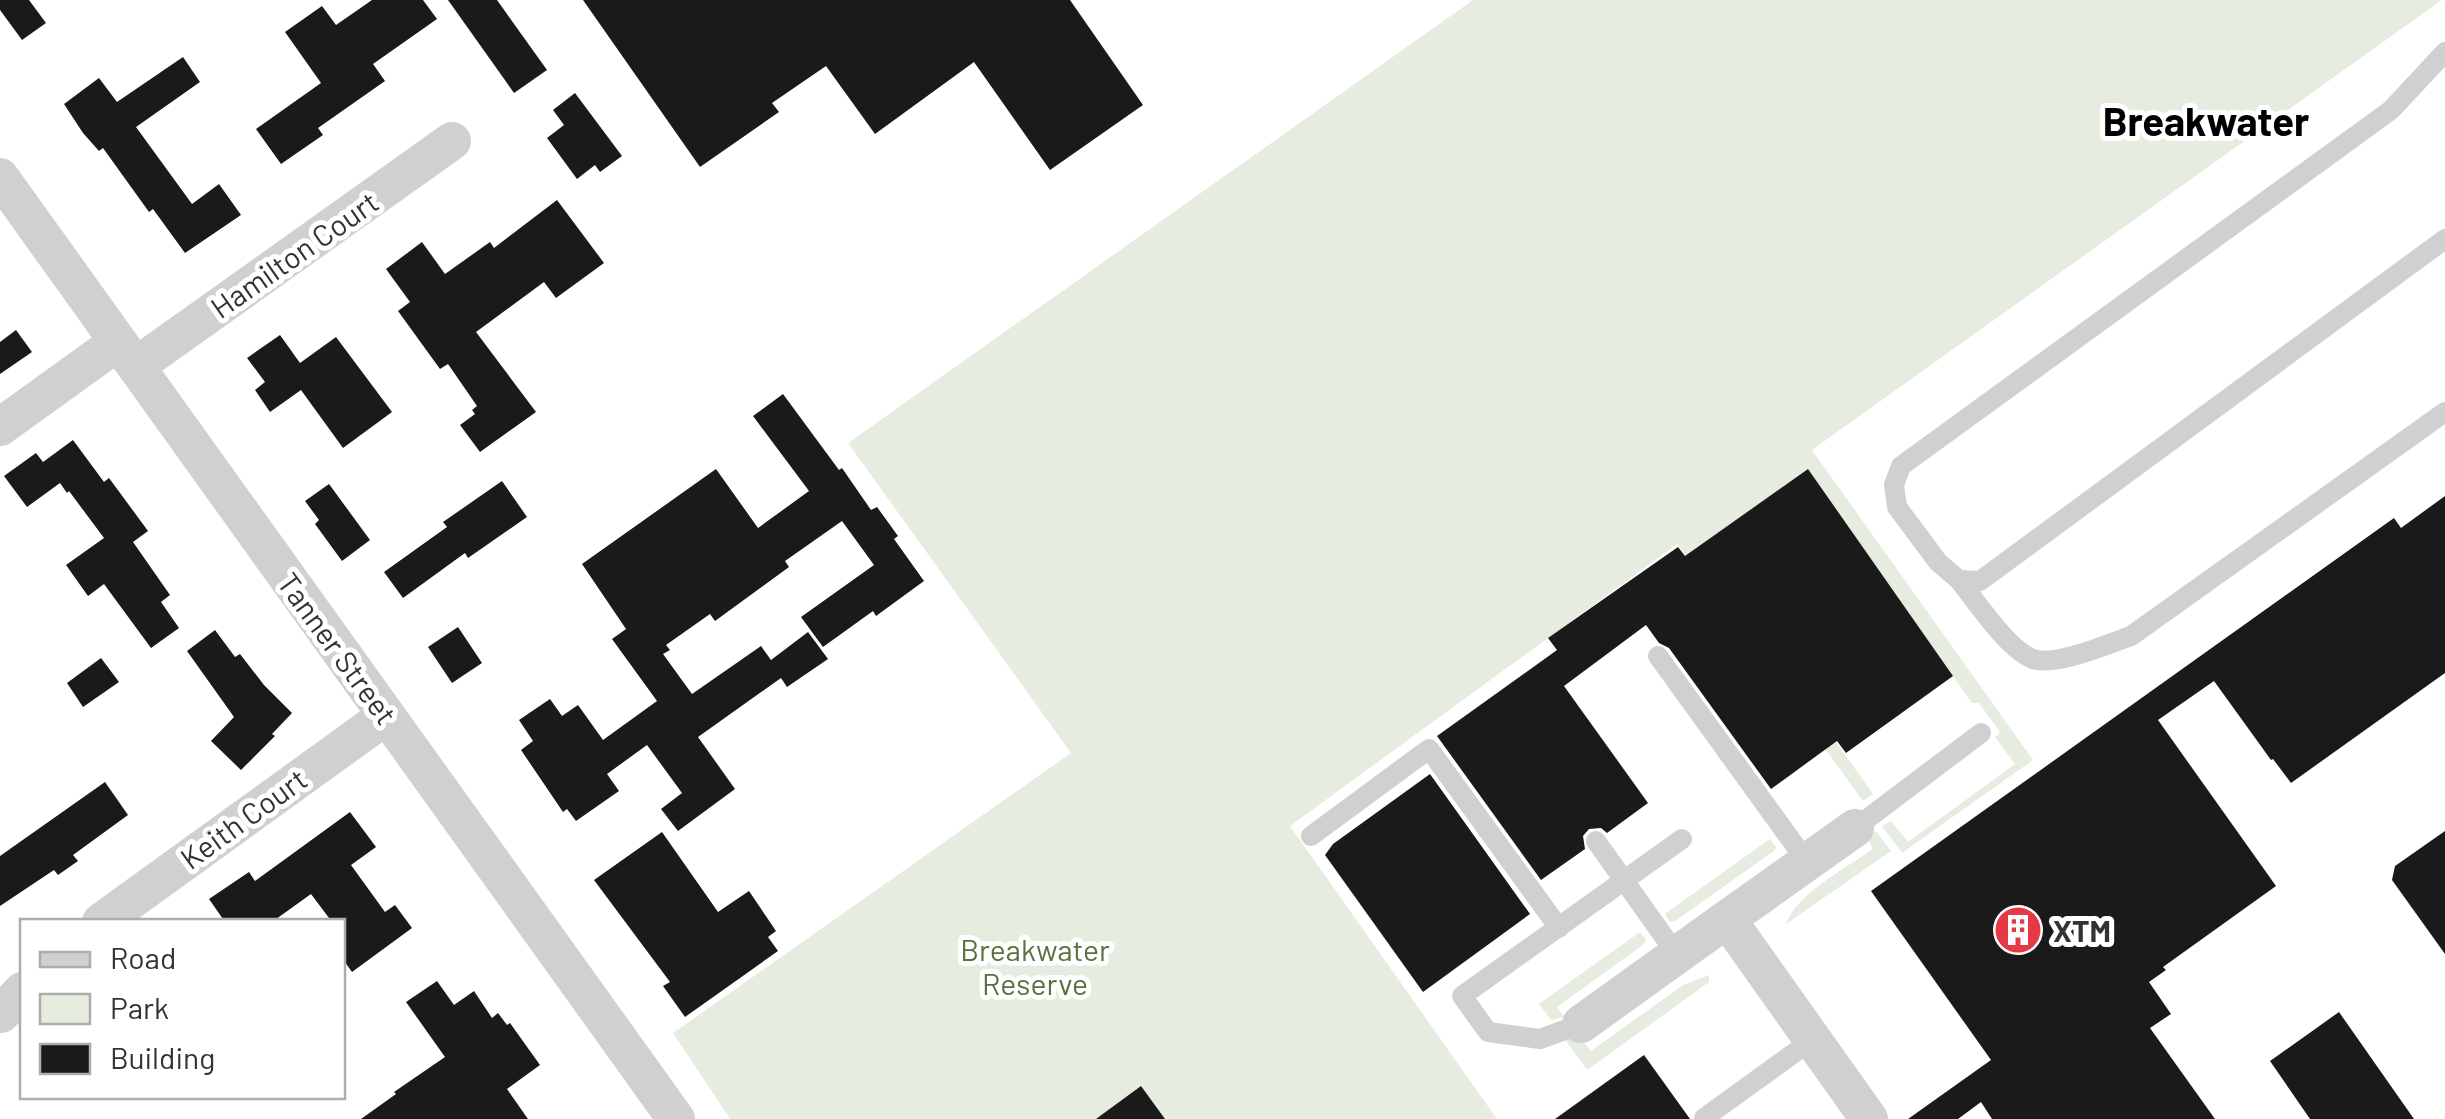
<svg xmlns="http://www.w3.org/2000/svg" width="2445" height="1119" font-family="Barlow,sans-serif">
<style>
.green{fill:#e6ecdf}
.building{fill:#1a1a1a}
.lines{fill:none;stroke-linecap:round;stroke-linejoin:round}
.service{stroke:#d0d0d0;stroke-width:20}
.minor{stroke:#d0d0d0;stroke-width:38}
.labels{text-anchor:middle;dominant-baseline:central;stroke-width:10;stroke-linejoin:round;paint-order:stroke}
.street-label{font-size:30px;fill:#333;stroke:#fff}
.poi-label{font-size:30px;font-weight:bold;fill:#333;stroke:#fff;text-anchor:start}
.park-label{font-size:30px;fill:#56703f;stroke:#fff}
.district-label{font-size:40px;font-weight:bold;fill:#000;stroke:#fff}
</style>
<rect width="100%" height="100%" fill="#fff"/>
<!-- green -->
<g class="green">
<path d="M1473,0H2442L1812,450L2033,760L1902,853L1882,826L1891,821L1908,842L2015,764L1995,737L2000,732L1979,703H1972L1953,676L1807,470L1698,548L1873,794L1863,801L1677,544L1290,826L1497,1119H730L673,1033L1071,753L848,443Z"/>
<path d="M1876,831L1891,851L1786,924C1796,894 1848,867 1873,849L1867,837Z"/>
<path d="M1770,839L1776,847L1774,851L1675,921L1670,922L1665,914Z"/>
<path d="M1640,932L1646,940L1644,944L1557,1007L1564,1017L1551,1020L1539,1004Z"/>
<path d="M1709,975V982L1587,1070L1564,1038L1578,1035L1591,1051L1683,985Z"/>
</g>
<!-- building -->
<g class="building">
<path d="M0,0H29L46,23L22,40L0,10Z"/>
<path d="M372,0H423L437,19L373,64L385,81L318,128L323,135L281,164L256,129L321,83L285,32L322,6L336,25Z"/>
<path d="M448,0H497L547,70L514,93Z"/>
<path d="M583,0H1070L1143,105L1050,170L974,62L875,134L826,66L772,103L779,112L700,167Z"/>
<path d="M183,57L200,82L136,127L192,204L219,184L241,215L185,253L153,209L149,212L103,148L99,151L83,133L64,104L99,78L117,102Z"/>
<path d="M575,93L622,156L600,172L595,165L577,179L547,138L564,125L553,110Z"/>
<path d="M557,200L604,263L556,298L544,282L476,332L536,412L480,452L460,425L475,414L472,410L477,406L448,364L440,369L398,311L410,302L386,269L422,242L445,274L490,242L494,248Z"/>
<path d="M16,330L32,352L0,374V342Z"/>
<path d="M280,335L300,363L336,337L392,412L343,448L301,390L270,412L255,390L265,382L247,358Z"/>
<path d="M783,394L839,470L842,468L871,510L877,507L898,536L894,539L924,581L876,616L873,611L823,647L801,617L874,565L842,521L785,561L789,567L715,621L710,614L666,645L670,650L663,654L692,694L761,646L771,660L808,632L828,659L787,687L781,678L698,737L735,789L678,831L661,809L682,793L647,745L607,774L619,791L576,821L567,809L563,812L521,750L533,741L519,720L550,699L562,716L578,705L603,740L657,701L612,639L626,629L582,564L716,469L758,528L809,491L753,416Z"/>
<path d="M73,440L104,482L109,478L148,531L133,542L170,595L161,602L179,628L151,648L104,584L88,596L66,565L104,538L69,491L67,493L60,483L27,507L4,476L36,453L43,462Z"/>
<path d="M1808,469L1953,676L1846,753L1837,741L1771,789L1669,648L1659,643L1646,625L1564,686L1648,803L1607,833L1601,828L1589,829L1583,836L1585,849L1541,880L1437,736L1557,650L1548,638L1678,547L1685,556Z"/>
<path d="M502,481L527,517L468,558L465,553L403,598L384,572L447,527L443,522Z"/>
<path d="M329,484L370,540L342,561L315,524L319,520L305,501Z"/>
<path d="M2445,496V673L2291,783L2273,759L2271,760L2214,681L2158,720L2276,886L2163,967L2166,970L2149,982L2171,1014L2150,1028L2215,1119H1992L1981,1102L1958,1119H1908L1991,1060L1871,891L2394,518L2401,528Z"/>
<path d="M458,627L482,663L452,683L428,647Z"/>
<path d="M215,630L235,657L240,654L264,685L292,713L272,734L275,736L241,770L211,741L234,717L187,651Z"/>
<path d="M101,658L119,682L83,707L67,683Z"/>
<path d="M1430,774L1530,914L1423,992L1325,855L1333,844Z"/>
<path d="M105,782L128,815L73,855L78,861L58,875L54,870L0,906V856Z"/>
<path d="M350,812L376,847L351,865L385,912L395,905L412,928L352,972L342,958V922H332L311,894L272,922H225L209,899L249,872L255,881Z"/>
<path d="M2445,831V954L2392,880L2395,866Z"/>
<path d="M662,832L718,912L749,891L776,931L768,937L778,951L685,1017L663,986L670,982L594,880Z"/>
<path d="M437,981L454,1005L474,991L492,1018L498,1013L507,1025L510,1023L540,1065L507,1089L528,1119H361L396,1094L394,1092L445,1057L406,1002Z"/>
<path d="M2339,1012L2414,1119H2310L2270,1061Z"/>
<path d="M1644,1055L1690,1119H1555Z"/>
<path d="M1141,1086L1165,1119H1096Z"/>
</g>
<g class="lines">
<!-- service -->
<g class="service">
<path d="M2445,52L2391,110L1901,466L1894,485L1897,507L1938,562L1959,580L1980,581L2445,239"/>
<path d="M1959,580C1976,601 2008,650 2033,659C2055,667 2108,644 2131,636L2445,412"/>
<path d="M1658,656L1807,862"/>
<path d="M1855,828L1981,733"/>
<path d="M1311,836L1429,749L1559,928"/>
<path d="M1596,841L1677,955"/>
<path d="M1581,1024L1540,1039L1488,1032L1462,996L1682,839"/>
<path d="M1704,1118L1812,1040"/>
</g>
<!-- minor -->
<g class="minor">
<path d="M0,177L676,1119"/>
<path d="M136,366L452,141"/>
<path d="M0,427L118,342"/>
<path d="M1727,919L1855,828"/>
<path d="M101,922L386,716"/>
<path d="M1,1014L22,991"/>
<path d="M1581,1024L1727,919L1869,1119"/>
</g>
</g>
<!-- icons -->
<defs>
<g id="building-disc" transform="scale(2.5)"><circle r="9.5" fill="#e63946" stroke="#fff"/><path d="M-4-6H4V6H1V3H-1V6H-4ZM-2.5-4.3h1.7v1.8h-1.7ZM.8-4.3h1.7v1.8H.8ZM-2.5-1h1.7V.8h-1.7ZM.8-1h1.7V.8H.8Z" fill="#fff"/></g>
</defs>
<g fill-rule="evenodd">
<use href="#building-disc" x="2018" y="930"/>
</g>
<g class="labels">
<!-- street labels -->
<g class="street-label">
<text transform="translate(294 254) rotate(-35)">Hamilton Court</text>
<text transform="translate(338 648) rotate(54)">Tanner Street</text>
<text transform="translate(243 818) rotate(-36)">Keith Court</text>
</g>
<!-- poi labels -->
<g class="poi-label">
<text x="2053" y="930">XTM</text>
</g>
<!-- park labels -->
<g class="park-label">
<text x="1035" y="949">Breakwater<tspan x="1035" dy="34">Reserve</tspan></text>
</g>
<!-- district labels -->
<g class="district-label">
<text x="2206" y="120">Breakwater</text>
</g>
</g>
<!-- legend -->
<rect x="20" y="919" width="325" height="180" fill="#ffffff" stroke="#adadad" stroke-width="2.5"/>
<rect x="40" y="952" width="50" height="15" fill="#d0d0d0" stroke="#adadad" stroke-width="2.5"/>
<text x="110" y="969" font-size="30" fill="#333333">Road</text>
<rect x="40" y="994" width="50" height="30" fill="#e6ecdf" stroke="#adadad" stroke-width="2.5"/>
<text x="110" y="1019" font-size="30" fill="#333333">Park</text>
<rect x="40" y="1044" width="50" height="30" fill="#1a1a1a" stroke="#adadad" stroke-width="2.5"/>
<text x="110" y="1069" font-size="30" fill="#333333">Building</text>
</svg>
